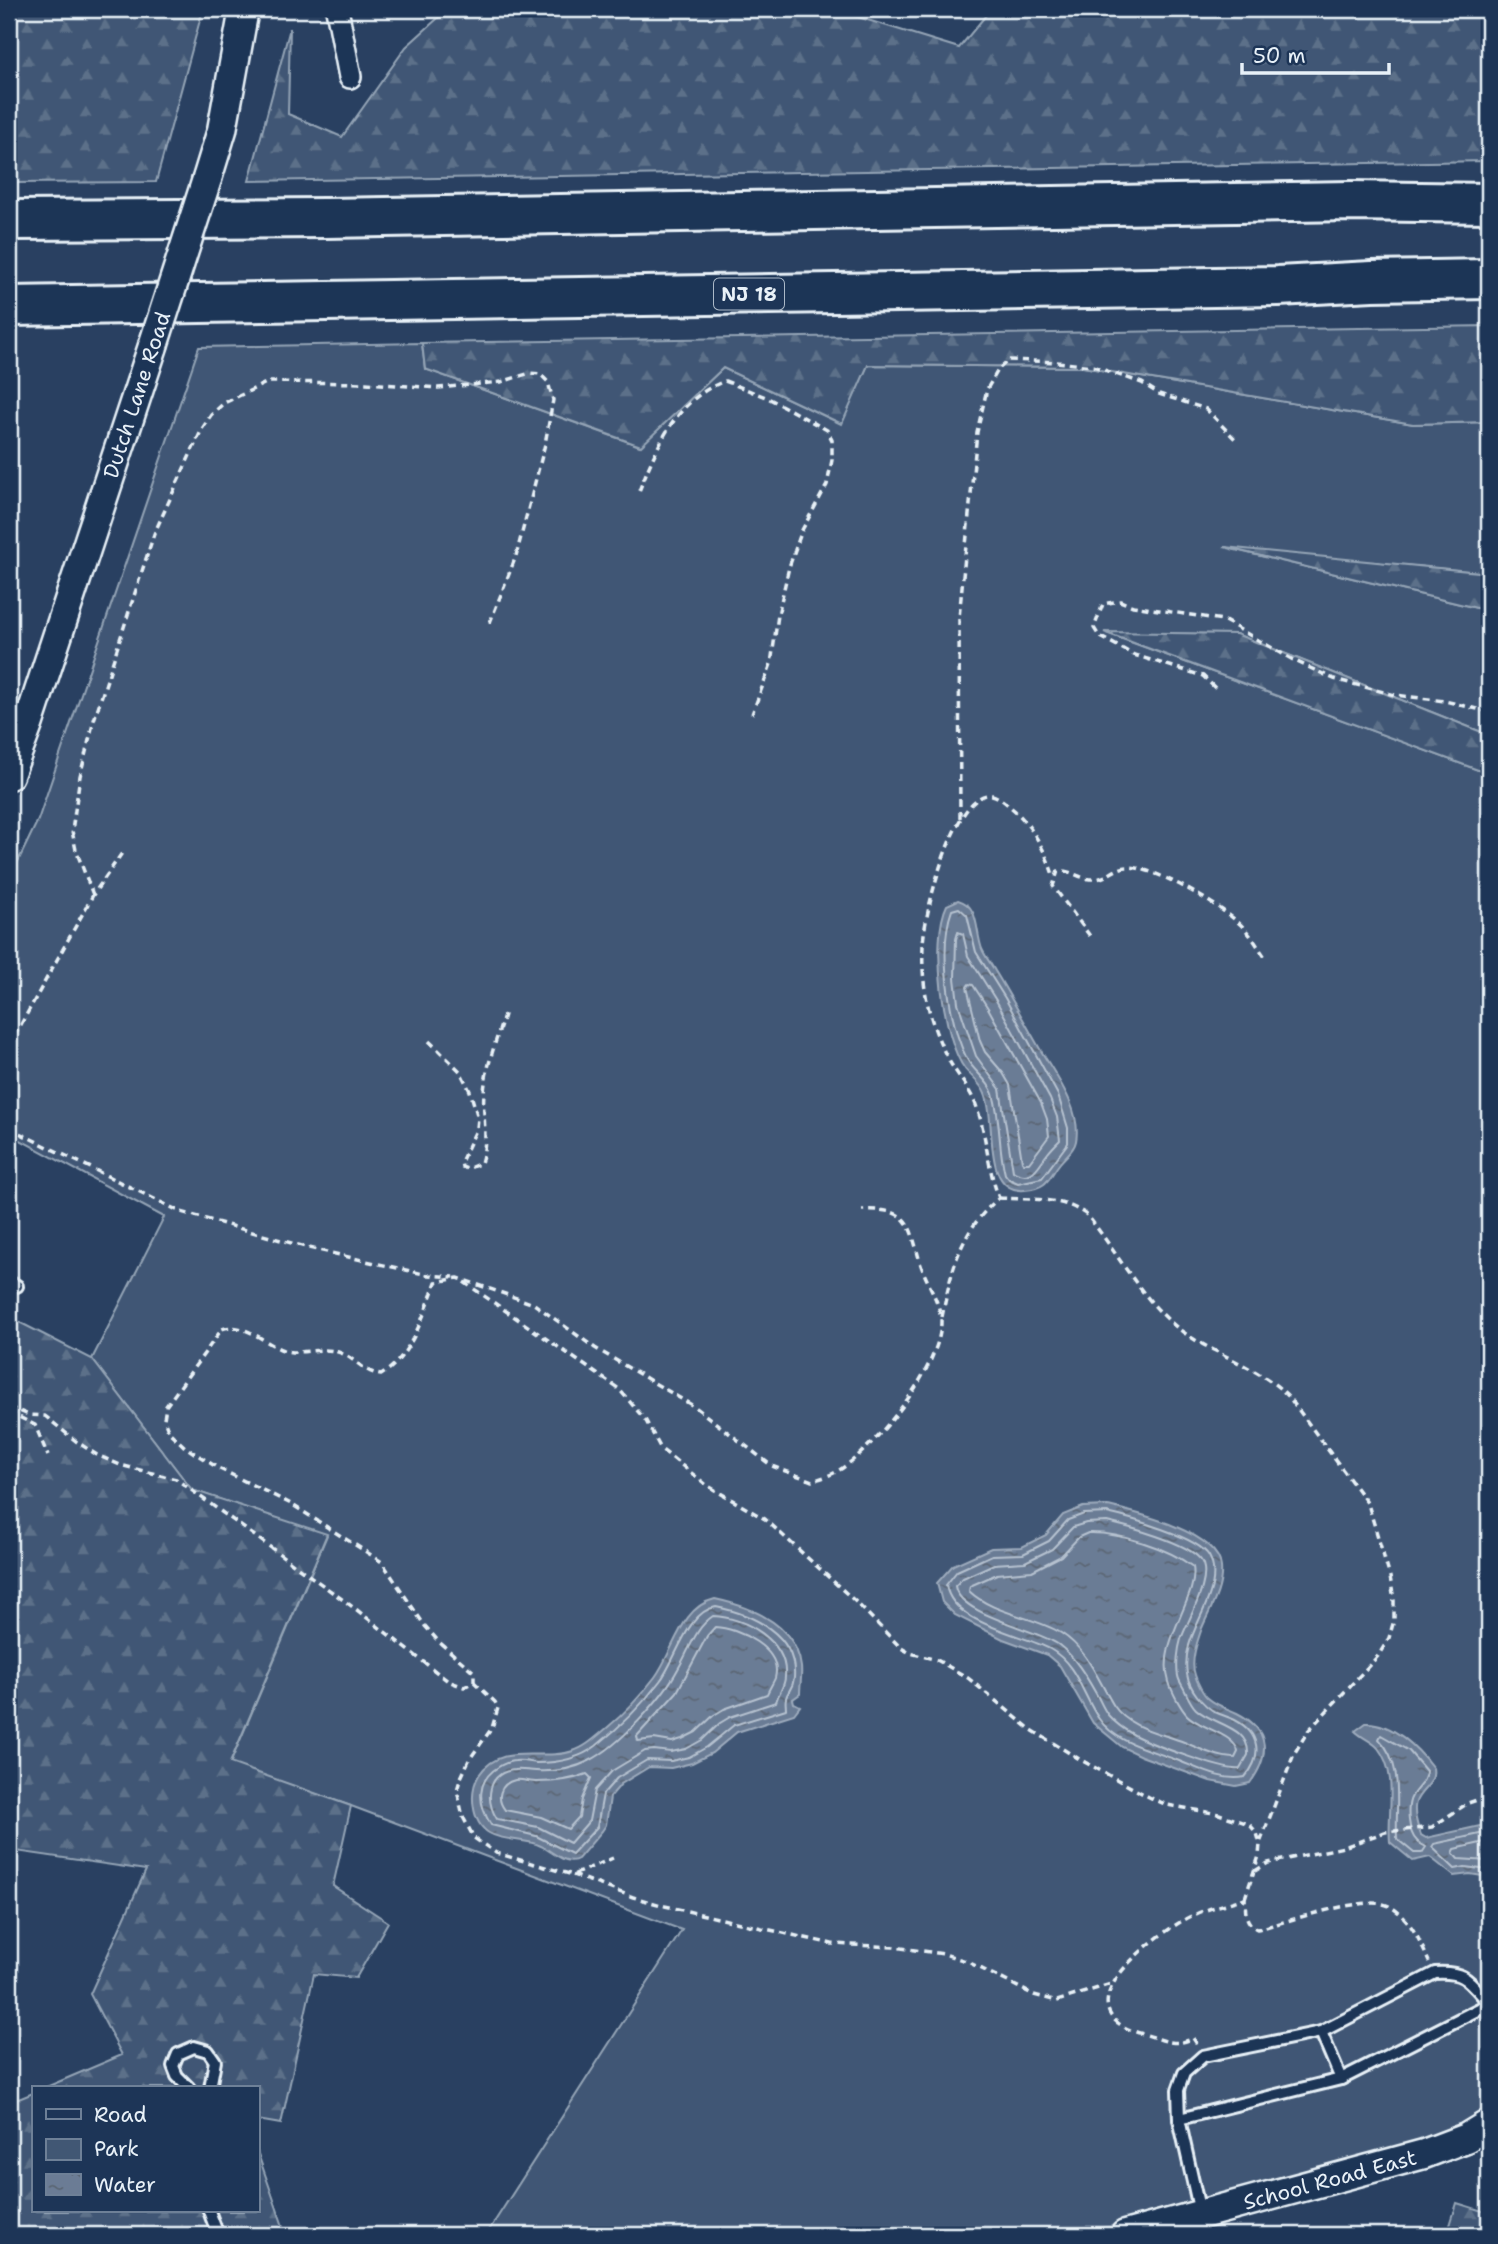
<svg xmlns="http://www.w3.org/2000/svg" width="1498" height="2244" font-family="'Shantell Sans',sans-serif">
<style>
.green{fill:#415774;stroke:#94a4b6;stroke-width:2}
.forest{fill:url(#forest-firs);stroke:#94a4b6;stroke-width:2}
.water{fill:url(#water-ripples);stroke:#9dabbd;stroke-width:2}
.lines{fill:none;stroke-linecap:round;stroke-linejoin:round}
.shore{stroke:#b6c2d0;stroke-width:2}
.service-casing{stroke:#e8f1f8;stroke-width:16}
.minor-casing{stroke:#e8f1f8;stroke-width:26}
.tertiary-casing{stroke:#e8f1f8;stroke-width:33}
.motorway-casing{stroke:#e8f1f8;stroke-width:44}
.path{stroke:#e8f1f8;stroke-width:3.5;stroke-dasharray:7 5;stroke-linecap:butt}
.service{stroke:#1d3557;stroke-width:10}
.minor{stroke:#1d3557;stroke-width:21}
.tertiary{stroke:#1d3557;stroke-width:28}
.motorway{stroke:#1d3557;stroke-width:38}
.tertiary-bridge-casing{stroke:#e8f1f8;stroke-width:33;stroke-linecap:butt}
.tertiary-bridge{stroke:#1d3557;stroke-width:28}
.labels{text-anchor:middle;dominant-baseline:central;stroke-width:5;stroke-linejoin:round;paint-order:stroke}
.shield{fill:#1d3557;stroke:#abb9c8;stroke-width:2}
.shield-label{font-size:19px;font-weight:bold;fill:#e8f1f8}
.street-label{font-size:21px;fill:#e8f1f8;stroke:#1d3557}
</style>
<defs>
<pattern id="forest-firs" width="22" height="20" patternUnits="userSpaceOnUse" patternTransform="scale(1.75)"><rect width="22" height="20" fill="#415774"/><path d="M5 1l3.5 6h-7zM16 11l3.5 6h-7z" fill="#5c7089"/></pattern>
<pattern id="water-ripples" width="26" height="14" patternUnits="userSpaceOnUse" patternTransform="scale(1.75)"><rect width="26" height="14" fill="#6b7c95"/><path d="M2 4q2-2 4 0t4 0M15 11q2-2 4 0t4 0" fill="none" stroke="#5a6573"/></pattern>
</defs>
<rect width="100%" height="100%" fill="#294061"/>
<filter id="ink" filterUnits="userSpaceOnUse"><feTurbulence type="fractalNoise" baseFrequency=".0143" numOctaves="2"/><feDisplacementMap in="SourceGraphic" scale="14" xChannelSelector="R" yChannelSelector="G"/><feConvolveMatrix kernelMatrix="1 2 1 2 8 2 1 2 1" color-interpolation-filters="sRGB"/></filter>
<g filter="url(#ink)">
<!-- green -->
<path class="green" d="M422,343L425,369L640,446L723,368L841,424L868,365L1083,367L1413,424L1489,422V573L1231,549L1489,611V735L1236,634L1106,633L1489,774V2122L1130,2225L1032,2235H486L682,1930L351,1806L230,1764L327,1535L192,1490L92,1359L164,1217L9,1134V880L38,820L199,347Z"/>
<!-- forest -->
<g class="forest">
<path d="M9,9H203L156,182L9,183Z"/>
<path d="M448,9H848V14L959,48L991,9H1489V161L249,181L290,28L288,114L342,137L406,47Z"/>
<path d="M1489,326V422L1413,424L1083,367L868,365L842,424L723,368L641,446L425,369L422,343Z"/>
<path d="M1224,547L1489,573V611Z"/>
<path d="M1104,632L1236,634L1489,735V774Z"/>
<path d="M17,1321L92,1359L192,1490L327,1534L230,1763L351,1806L333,1886L388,1922L356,1978L314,1974L281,2124L257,2120V2088H44L122,2055L90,1994L146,1870L9,1850V1338Z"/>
<path d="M33,2093V2211H257V2151L286,2235H9V2103Z"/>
<path d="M1457,2203L1489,2213V2235H1447Z"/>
</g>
<!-- water -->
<g class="water">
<path d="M958,900C980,906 975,931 982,949C985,956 991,964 995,971C1011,997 1025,1023 1040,1049C1055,1075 1082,1109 1076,1141C1074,1151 1066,1155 1060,1163C1048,1178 1049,1188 1025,1190C981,1194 997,1120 985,1094C982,1085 972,1077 965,1069C943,1040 930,939 947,905Z"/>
<path d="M1108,1506C1137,1513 1218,1532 1221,1567C1223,1589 1210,1609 1202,1628C1197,1642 1190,1662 1195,1675C1197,1682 1203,1694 1208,1698C1217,1706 1227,1708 1237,1713C1271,1730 1270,1756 1250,1783L1236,1786L1210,1781L1141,1756L1122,1747L1093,1723L1060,1666L1047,1655L1003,1639L955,1615L942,1602L937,1583L953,1565L991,1548L1022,1547L1046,1535L1063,1515L1083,1507Z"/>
<path d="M715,1599C752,1607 796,1624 801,1667C802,1676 800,1685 800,1694L793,1699L794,1703L800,1706L794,1714L737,1732L712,1753L692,1763L671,1768L649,1767L621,1784L610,1797L606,1825L602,1831L578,1859C566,1866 552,1851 541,1846C525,1838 504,1842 489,1833C471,1822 469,1791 479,1775C501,1741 542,1762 573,1751C586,1747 597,1736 608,1727C625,1713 642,1694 655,1677C674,1652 680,1607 715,1599Z"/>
<path d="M1366,1723C1392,1722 1418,1748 1433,1768C1436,1785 1421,1788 1416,1802C1413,1811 1417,1826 1421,1835L1426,1838L1489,1824V1877L1470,1874L1454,1876L1430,1857L1413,1861L1390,1842C1387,1812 1399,1775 1378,1748C1372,1741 1362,1738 1355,1731Z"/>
</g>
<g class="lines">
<!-- shore -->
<g class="shore">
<path d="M959,908L967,915L976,952L1005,998L1058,1095L1068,1128V1143L1042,1178L1018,1183L1009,1179L1005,1174C998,1148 1001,1120 993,1094C989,1080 974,1072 967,1059C949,1024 938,947 952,910Z"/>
<path d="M958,932L963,934L968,956L997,1002L1050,1099L1057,1117L1060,1140C1056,1144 1052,1148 1048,1153C1038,1165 1033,1183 1013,1171L1000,1089L976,1056L958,1003L955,978L956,939Z"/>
<path d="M969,984L973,985L988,1008L1041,1103L1047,1119L1049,1136L1029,1163H1024L1022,1161L1010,1085L1003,1073L985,1052L980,1041L967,987Z"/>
<path d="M1107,1513C1130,1518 1198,1537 1209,1556C1215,1567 1214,1581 1210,1593C1202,1620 1182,1644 1187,1674C1189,1689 1203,1705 1215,1712C1221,1715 1229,1717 1235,1720C1260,1733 1263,1756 1245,1777C1221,1782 1196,1767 1174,1759C1148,1749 1116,1743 1099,1719C1083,1696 1077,1664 1050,1649C1020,1633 952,1624 946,1585L957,1571L992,1555L1023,1554L1049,1541L1068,1520L1084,1514Z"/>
<path d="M1107,1522C1129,1527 1186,1542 1200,1559C1215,1576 1187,1621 1181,1639C1178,1649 1176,1666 1178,1676C1179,1682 1183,1686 1185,1691C1188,1697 1191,1704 1196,1709C1213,1725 1250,1726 1248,1755L1240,1769C1225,1772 1149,1743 1134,1735C1125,1730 1115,1723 1108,1715C1104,1710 1101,1703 1098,1697C1087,1678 1077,1659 1059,1645C1038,1629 959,1616 955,1586L963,1578L994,1564L1025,1562L1052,1549L1073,1527L1086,1523Z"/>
<path d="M1088,1533C1119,1532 1168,1548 1193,1567C1199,1598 1156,1641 1169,1682C1172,1692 1180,1707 1187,1715C1201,1729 1235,1734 1238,1752L1235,1758C1218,1758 1200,1749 1184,1742C1161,1733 1130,1729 1114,1706C1098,1680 1088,1650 1061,1633C1033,1616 993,1614 969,1591L970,1586L997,1574L1032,1571L1061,1556L1079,1537Z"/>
<path d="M716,1607C752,1614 797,1634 794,1678C793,1689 788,1690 786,1698C785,1702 786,1705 786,1709L734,1725L707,1747L689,1757L671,1761L647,1760L617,1778L603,1794L597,1827L572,1854L536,1836L491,1825C478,1804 475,1780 500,1766C504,1764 509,1761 515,1761C522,1760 529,1762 536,1763C558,1763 579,1759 596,1746C620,1727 642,1705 660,1681C676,1661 687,1611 716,1607Z"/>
<path d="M713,1616C745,1617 788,1641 785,1677C785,1686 778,1694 776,1702L730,1717L720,1723L702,1740L686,1749L671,1752L654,1750L645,1751L612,1771L595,1790L589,1821L570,1843L538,1827L497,1819C485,1800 487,1772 515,1770C522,1769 529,1771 536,1771C554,1772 573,1769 589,1761C619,1746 662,1699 678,1669C689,1651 695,1628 713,1616Z"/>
<path d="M715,1627C738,1628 783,1649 775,1678C773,1683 769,1689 767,1694L724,1709L714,1715L696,1732L682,1739L672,1742L654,1739L638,1741L637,1736L677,1692L707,1636Z"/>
<path d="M1381,1735L1409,1751L1426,1771C1426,1782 1417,1787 1412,1796C1406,1806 1408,1833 1417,1841C1419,1844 1423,1845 1426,1847L1422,1853H1414L1397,1839C1395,1805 1405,1766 1379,1739Z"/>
<path d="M587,1774L591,1778L582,1799L579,1817L568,1829L541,1817L505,1810C496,1799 499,1784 515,1780C522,1779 530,1782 537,1782C554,1782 572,1780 587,1774Z"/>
<path d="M1489,1832L1434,1844L1432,1847L1455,1869L1465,1867L1489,1870"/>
<path d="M1489,1841L1455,1849L1453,1853L1458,1859L1489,1861"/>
</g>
<!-- service casing -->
<g class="service-casing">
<g id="service">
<path d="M9,1282L17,1286"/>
<path d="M1321,2032L1341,2079"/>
<path d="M189,2088L177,2076L173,2066L178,2054L194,2047L208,2051L215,2061L210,2088"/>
<path d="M1179,2119L1178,2090L1184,2073L1203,2056L1321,2032L1435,1973C1466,1971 1469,1981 1489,2003"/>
<path d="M209,2211L218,2235"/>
<path d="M1200,2213L1179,2119L1341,2079L1489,2004"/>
</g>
</g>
<!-- minor casing -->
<g class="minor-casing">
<path id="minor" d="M337,9L350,77"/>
</g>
<!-- tertiary casing -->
<g class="tertiary-casing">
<g id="tertiary">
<path d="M207,179L222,130L244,9"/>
<path d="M9,775L28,725L153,346"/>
<path d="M1125,2235L1424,2154L1466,2138L1489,2124"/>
</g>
</g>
<!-- motorway casing -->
<g class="motorway-casing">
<g id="motorway">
<path d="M9,220L326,218L1351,201L1489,203"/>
<path d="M9,306L1278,286L1372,281L1489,279"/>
</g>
</g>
<!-- path -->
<g class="path">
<path d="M639,491C657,446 676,399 725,381L768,398L827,430L832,440V460L827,485L802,530L789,567L778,615L771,664L752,714"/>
<path d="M1215,688L1203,676L1134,655L1099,636L1094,628L1103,604L1120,601L1133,606L1223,620L1295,661L1334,679L1395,695L1445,701L1489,712"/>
<path d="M960,818L959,618L977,432L987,389L998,370L1008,360L1056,362L1093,366L1142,383L1159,394L1206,409L1237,441"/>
<path d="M93,895L76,850L72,831L80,776L94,720L154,534L202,429L211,415L224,403L268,382L366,383L438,388L501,382L530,373L540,374L548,382L553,400L545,444L516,556L489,625"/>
<path d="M1090,936L1053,886L1058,871C1070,869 1081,880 1094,879C1107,879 1115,867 1128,867C1156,867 1226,908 1245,929C1253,938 1260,950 1267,960"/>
<path d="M429,1041L460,1071L470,1091L478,1118L477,1128L461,1162L462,1167L467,1169L481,1163C489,1137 482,1117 484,1092C486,1065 498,1037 505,1011"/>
<path d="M9,1046L93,895L122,853"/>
<path d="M9,1128L181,1212L309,1248L428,1275L454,1277"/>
<path d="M999,1198C1031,1200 1060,1196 1087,1215C1118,1253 1143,1303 1183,1332C1217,1356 1260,1367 1289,1397L1368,1504L1390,1577L1394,1600V1620L1389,1638L1378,1656L1308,1731L1294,1754L1260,1843"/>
<path d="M464,1282L619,1389L646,1421L661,1449L708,1486L765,1519L857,1603L901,1648L910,1653L937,1660L968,1678L1030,1729L1081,1760L1149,1797L1167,1805L1219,1814L1249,1824L1257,1833L1260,1844L1259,1856L1245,1898"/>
<path d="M942,1317C952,1268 960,1231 999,1198C987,1168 987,1135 976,1105C970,1090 959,1077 951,1064C930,1028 921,988 923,946C923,918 954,789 992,795C1000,797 1008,805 1014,810C1033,827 1047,854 1054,878"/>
<path d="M9,1407L29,1415L45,1416L77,1442L97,1455L120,1465L176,1479L357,1610L448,1681L464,1687L474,1682V1672L439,1642L425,1626L382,1562L291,1504L218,1468L185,1447L169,1432L164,1419L166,1406L222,1329C243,1321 264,1343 283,1350C301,1356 319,1346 338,1352C354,1357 363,1372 381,1375C411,1357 424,1314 436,1282L458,1278L534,1304L595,1348L695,1407L772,1466L812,1481C822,1478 832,1475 841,1469C877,1445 941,1367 941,1322C942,1305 925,1280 920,1262C909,1223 910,1208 862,1210"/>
<path d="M9,1412L35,1425L48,1456"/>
<path d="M474,1682L495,1702L498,1708L492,1728L469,1760L460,1780L457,1790L463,1817L474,1838L496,1853L573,1875L613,1858"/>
<path d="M1255,1871L1268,1863L1344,1847L1385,1832L1432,1827L1468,1803L1489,1796"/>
<path d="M573,1875L633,1897L665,1906L832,1944L894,1947L944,1954L966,1961L1034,1995L1057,2001L1114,1983"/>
<path d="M1197,2044L1193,2038C1179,2046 1168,2042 1153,2037C1141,2033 1128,2031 1118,2023C1078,1993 1160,1933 1184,1920C1203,1909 1224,1905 1245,1898C1246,1912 1244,1922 1257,1929C1286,1923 1364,1894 1389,1906C1410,1917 1420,1941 1429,1962"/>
</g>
<!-- service -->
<use href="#service" class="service"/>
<!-- minor -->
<use href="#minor" class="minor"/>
<!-- tertiary -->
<use href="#tertiary" class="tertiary"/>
<!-- motorway -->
<use href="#motorway" class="motorway"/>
<!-- tertiary-bridge casing -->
<g class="tertiary-bridge-casing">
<path id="tertiary-bridge" d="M153,346L207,179"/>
</g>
<!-- tertiary-bridge -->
<use href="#tertiary-bridge" class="tertiary-bridge"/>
</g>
</g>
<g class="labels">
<!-- shield labels -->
<rect class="shield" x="714" y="278.5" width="70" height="31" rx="5"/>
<g class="shield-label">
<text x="749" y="294">NJ 18</text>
</g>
<!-- street labels -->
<g class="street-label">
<text transform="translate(137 395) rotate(-72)">Dutch Lane Road</text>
<text transform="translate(1330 2180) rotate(-15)">School Road East</text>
</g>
</g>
<!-- margin -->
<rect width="1498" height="2244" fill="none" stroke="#1d3557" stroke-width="35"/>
<rect x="18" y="18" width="1463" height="2209" fill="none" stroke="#e8f1f8" stroke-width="2.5" filter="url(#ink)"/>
<!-- legend -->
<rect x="32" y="2086" width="228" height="126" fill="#1d3557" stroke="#6e8097" stroke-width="2"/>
<rect x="46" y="2109" width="35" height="10" fill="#1d3557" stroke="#6e8097" stroke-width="2"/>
<text x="94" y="2122" font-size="21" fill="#e8f1f8">Road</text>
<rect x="46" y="2139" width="35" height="21" fill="#415774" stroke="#6e8097" stroke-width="2"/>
<text x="94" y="2156" font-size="21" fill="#e8f1f8">Park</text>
<rect x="46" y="2174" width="35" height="21" fill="url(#water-ripples)" stroke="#6e8097" stroke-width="2"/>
<text x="94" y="2192" font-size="21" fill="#e8f1f8">Water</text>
<!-- scale -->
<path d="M1242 63v10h147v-10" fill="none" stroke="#e8f1f8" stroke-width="3.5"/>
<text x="1253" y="63" font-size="21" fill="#e8f1f8" stroke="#1d3557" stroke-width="5" paint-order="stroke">50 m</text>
</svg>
